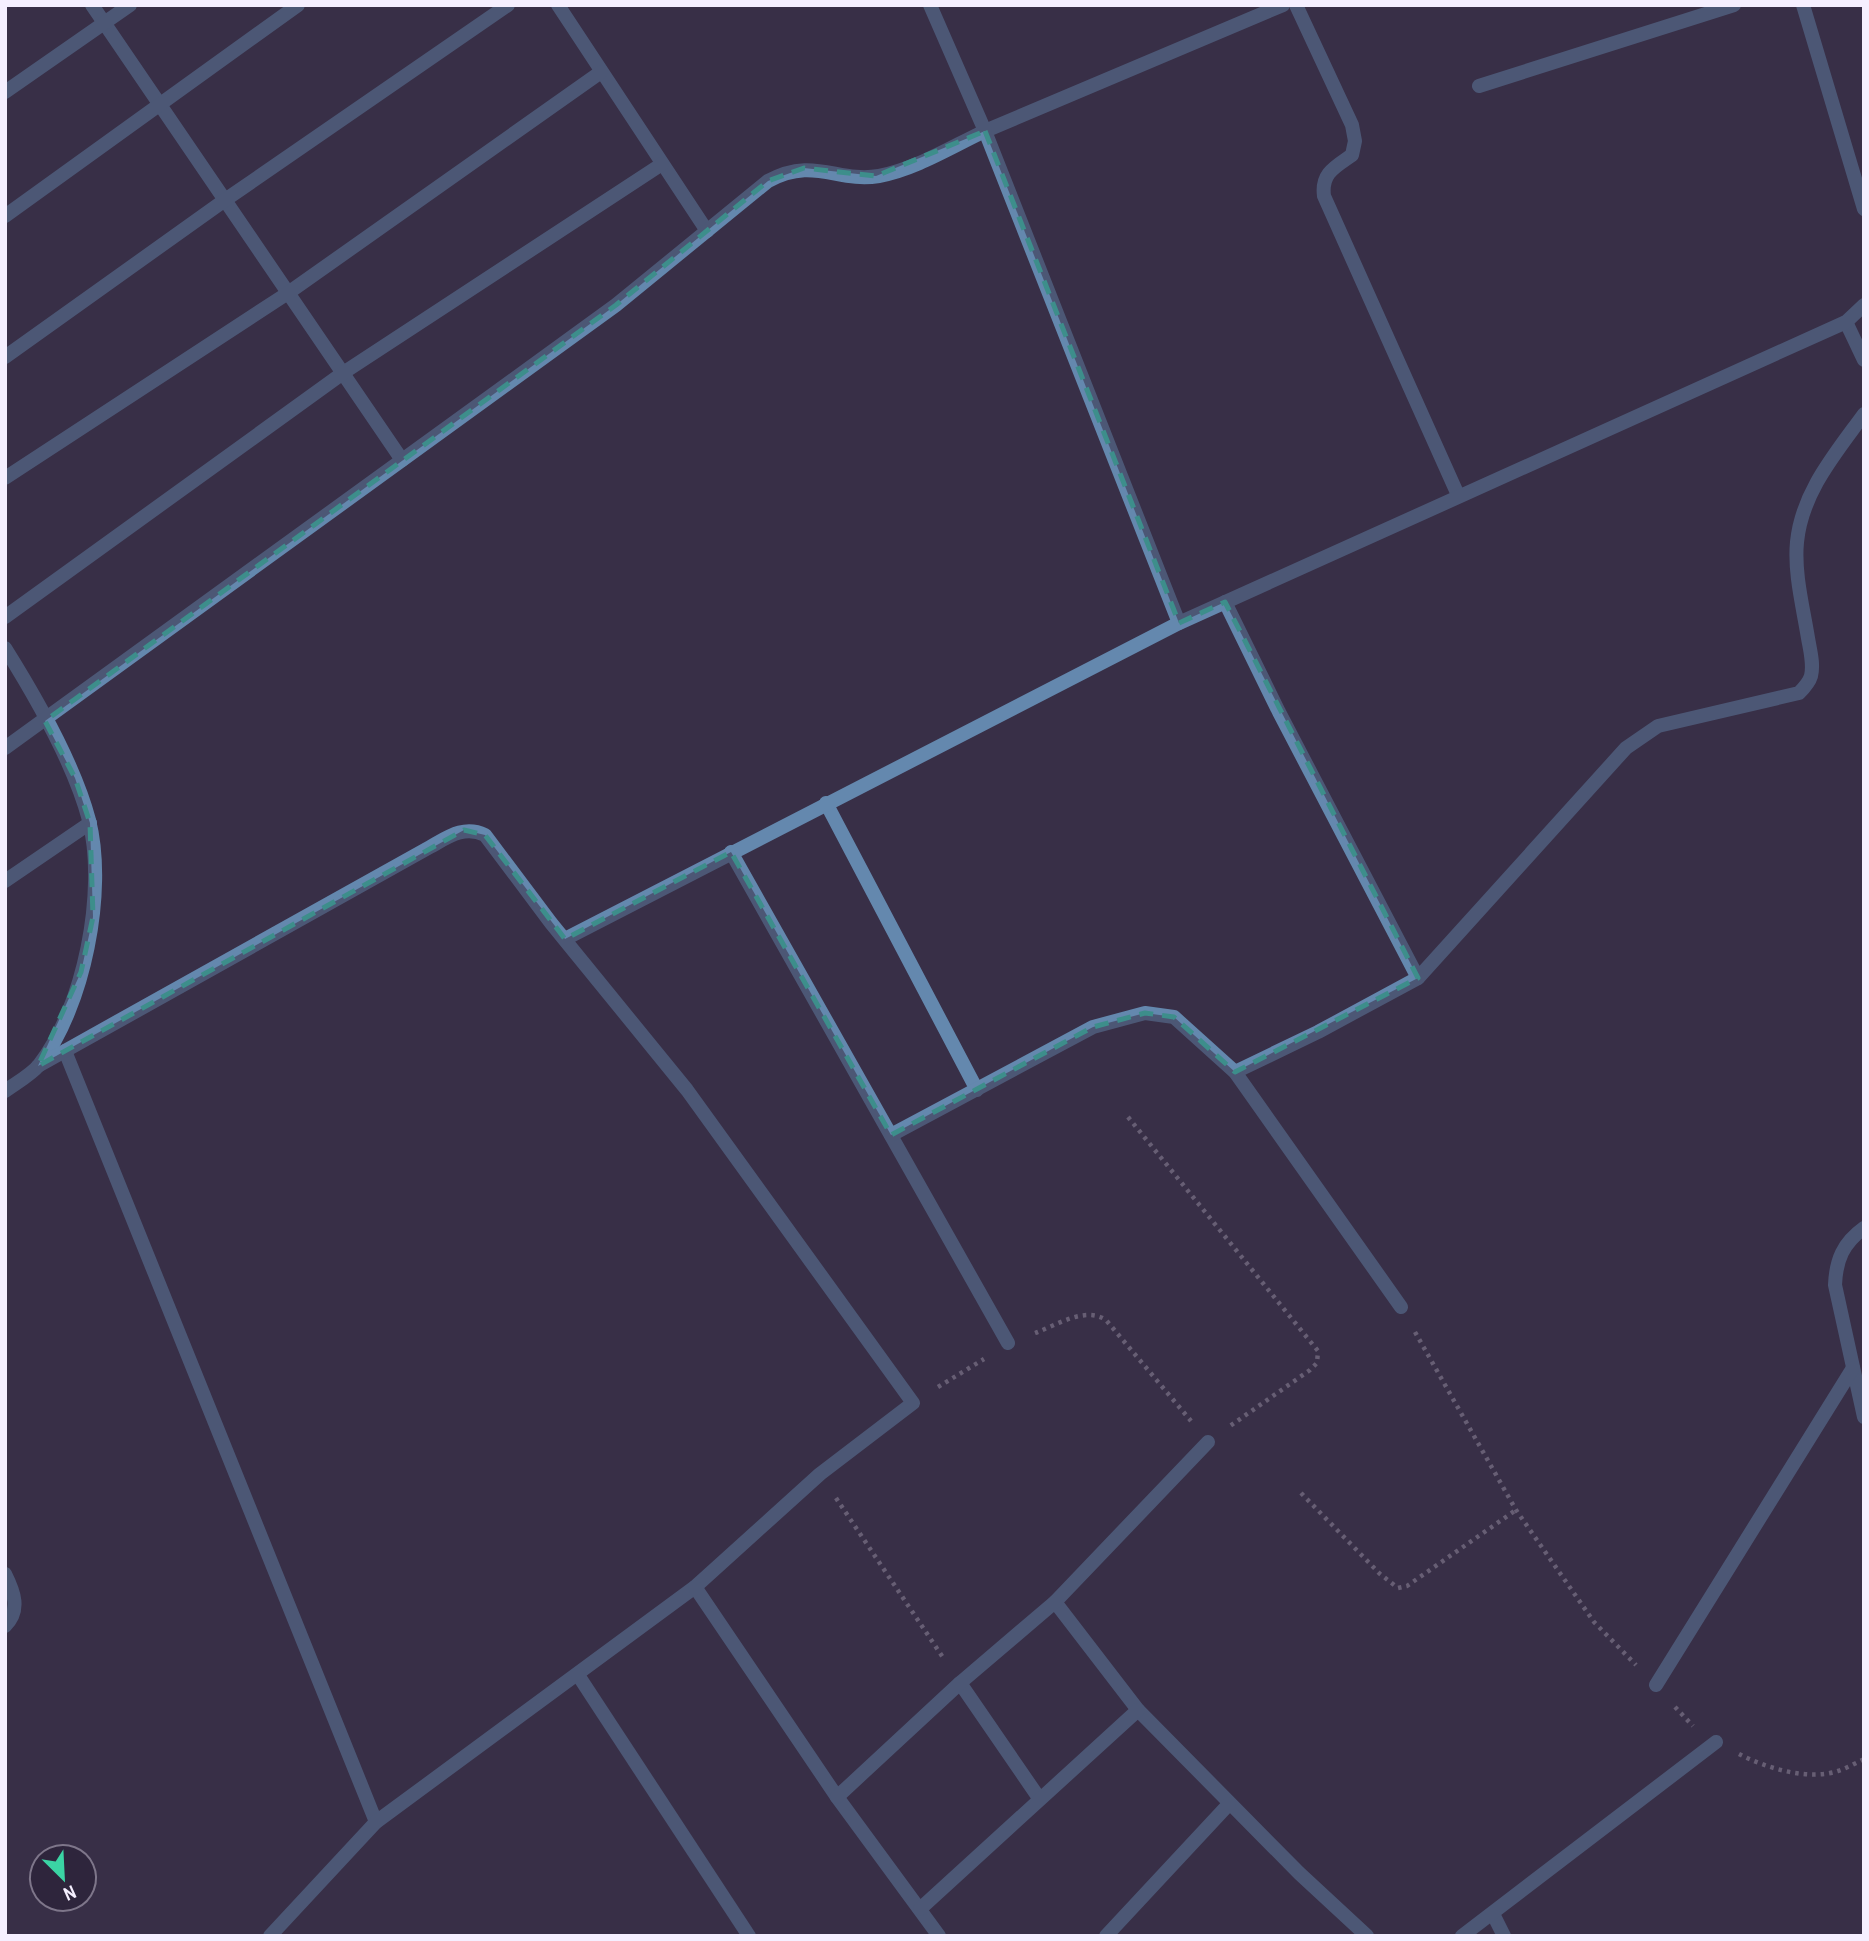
<svg xmlns="http://www.w3.org/2000/svg" width="1869" height="1941" font-family="'Archivo Narrow',sans-serif">
<style>
.lines{fill:none;stroke-linecap:round;stroke-linejoin:round}
.path{stroke:#9f98ab;stroke-width:4.5;stroke-dasharray:3.5 5;stroke-linecap:butt}
.minor{stroke:#6488ae;stroke-width:14}
.marked{fill:none;stroke:#3d8e8b;stroke-width:5;stroke-dasharray:14 9;stroke-linejoin:round}
</style>
<rect width="100%" height="100%" fill="#382f47"/>
<g class="lines">
<!-- path -->
<g class="path">
<path d="M1128,1117L1318,1351L1317,1363L1310,1370L1230,1426"/>
<path d="M1415,1332L1516,1510L1594,1622L1636,1665"/>
<path d="M1035,1333C1057,1325 1085,1306 1106,1320L1191,1421"/>
<path d="M938,1387L984,1359"/>
<path d="M1301,1493L1380,1574L1398,1588L1407,1586L1516,1510"/>
<path d="M836,1498L944,1659"/>
<path d="M1675,1707L1693,1726"/>
<path d="M1739,1754C1766,1768 1808,1781 1838,1771C1847,1768 1856,1763 1864,1759"/>
</g>
<!-- minor -->
<g class="minor">
<path d="M92,5L402,460"/>
<path d="M558,5L707,231"/>
<path d="M1296,5L1352,125L1355,141L1352,155C1335,167 1321,173 1324,196L1458,495"/>
<path d="M1803,5L1864,209"/>
<path d="M1479,86L1734,5"/>
<path d="M5,92L130,5"/>
<path d="M5,216L298,5"/>
<path d="M1846,322L1864,360"/>
<path d="M5,357L225,200L508,5"/>
<path d="M5,478L288,293L601,72"/>
<path d="M1225,602L1279,712L1418,978L1626,748L1658,726L1799,693C1804,688 1809,683 1811,676C1814,664 1810,650 1808,638C1803,607 1794,573 1797,542C1802,492 1835,454 1864,414"/>
<path d="M5,617L343,373L662,164"/>
<path d="M1179,623L985,131L1283,5"/>
<path d="M5,648C37,699 74,763 89,820C107,891 84,1007 39,1065C31,1075 16,1083 5,1091"/>
<path d="M5,748L616,305L768,181C814,156 837,183 879,176C916,169 951,147 985,131L930,5"/>
<path d="M826,803L977,1090"/>
<path d="M731,852L1008,1343"/>
<path d="M5,881L90,823"/>
<path d="M565,939L1179,623L1846,322L1864,305"/>
<path d="M65,1051L376,1822"/>
<path d="M38,1066L430,847C448,837 464,825 485,835L551,923L687,1090L913,1403L820,1474L695,1587L376,1822L270,1936"/>
<path d="M1235,1072L1318,1032L1418,978"/>
<path d="M891,1135L1093,1027L1145,1013L1174,1017L1235,1072L1401,1307"/>
<path d="M1864,1228C1843,1243 1836,1260 1835,1285L1864,1417"/>
<path d="M5,1574C14,1592 21,1610 5,1626"/>
<path d="M695,1587L837,1797L939,1936"/>
<path d="M1055,1602L1138,1710L1299,1873L1367,1936"/>
<path d="M578,1675L749,1936"/>
<path d="M960,1683L1039,1798"/>
<path d="M1656,1685L1853,1368"/>
<path d="M837,1797L960,1683L1055,1602L1208,1442"/>
<path d="M920,1909L1138,1710"/>
<path d="M1493,1914L1504,1936"/>
<path d="M1106,1936L1229,1804"/>
<path d="M1462,1936L1716,1742"/>
</g>
</g>
<!-- marked area -->
<path d="M0 0H1869V1941H0ZM985,131L1179,623L1225,602L1418,978L1235,1072L1174,1017L1145,1013L1093,1027L891,1135L731,852L565,939L485,835L464,830L38,1066L81,972L93,917L90,823L75,778L45,721L616,305L768,181L804,168L876,176Z" fill="#382f47" fill-opacity=".55" fill-rule="evenodd"/>
<path class="marked" d="M985,131L1179,623L1225,602L1418,978L1235,1072L1174,1017L1145,1013L1093,1027L891,1135L731,852L565,939L485,835L464,830L38,1066L81,972L93,917L90,823L75,778L45,721L616,305L768,181L804,168L876,176Z"/>
<!-- border -->
<rect width="1869" height="1941" fill="none" stroke="#f5efff" stroke-width="14"/>
<!-- north arrow -->
<g transform="translate(63 1878) rotate(156)"><circle r="33" fill="#2e253c" stroke="#7e768a" stroke-width="2"/>
<path d="M0-5L12 26L0 18L-12 26Z" fill="#3bd4a4"/>
<text y="-10" font-size="19" font-weight="bold" text-anchor="middle" fill="#f5efff">N</text>
</g>
</svg>
